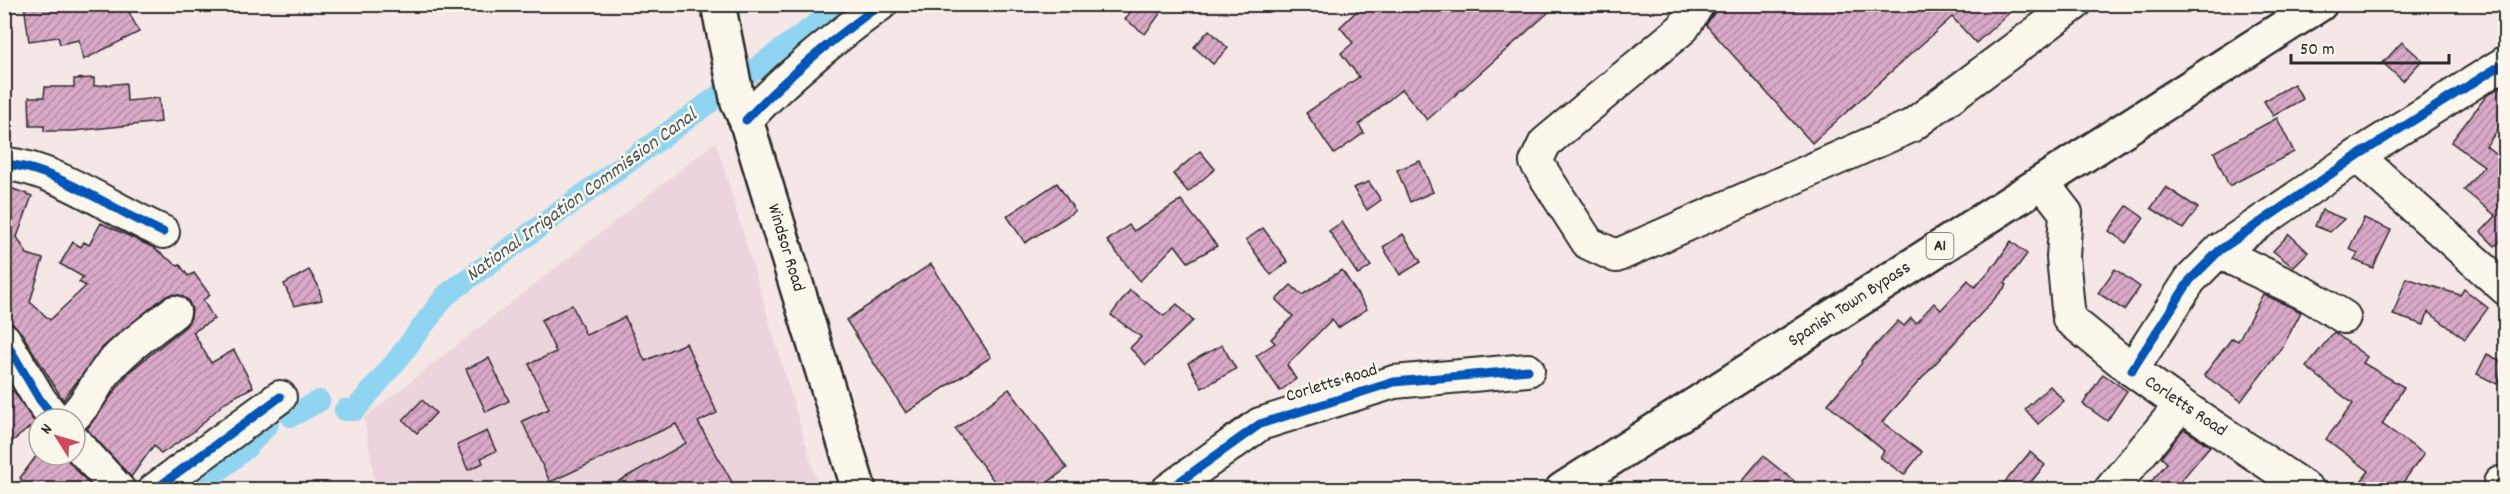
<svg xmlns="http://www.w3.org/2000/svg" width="2510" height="494" font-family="Dekko,sans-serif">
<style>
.built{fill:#ecd4dc}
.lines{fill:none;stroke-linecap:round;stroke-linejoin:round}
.canal{stroke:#8fd5f1;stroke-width:22}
.building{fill:url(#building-hatch);stroke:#2b2b2b;stroke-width:1.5}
.minor-casing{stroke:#2b2b2b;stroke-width:36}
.major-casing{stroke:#2b2b2b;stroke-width:38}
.minor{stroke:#fbf7ec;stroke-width:32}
.major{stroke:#fbf7ec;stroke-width:33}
.cycleway-casing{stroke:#fbf7ec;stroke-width:13}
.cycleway{stroke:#0057b8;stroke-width:9}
.labels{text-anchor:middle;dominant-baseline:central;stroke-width:5;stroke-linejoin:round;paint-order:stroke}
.shield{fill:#fbf7ec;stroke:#696865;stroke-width:1.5}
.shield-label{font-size:16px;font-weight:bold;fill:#2b2b2b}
.street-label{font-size:18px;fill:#2b2b2b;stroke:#fbf7ec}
.water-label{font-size:20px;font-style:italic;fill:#44565c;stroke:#fbf7ec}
</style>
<defs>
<pattern id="building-hatch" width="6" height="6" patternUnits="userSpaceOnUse" patternTransform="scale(1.5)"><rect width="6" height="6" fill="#daa9c8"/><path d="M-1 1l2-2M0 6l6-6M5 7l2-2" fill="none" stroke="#b18aa3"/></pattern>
</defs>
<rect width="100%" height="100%" fill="#f4e7e5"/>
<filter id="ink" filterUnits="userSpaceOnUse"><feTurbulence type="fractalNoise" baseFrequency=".0167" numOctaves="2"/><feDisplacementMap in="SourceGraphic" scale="12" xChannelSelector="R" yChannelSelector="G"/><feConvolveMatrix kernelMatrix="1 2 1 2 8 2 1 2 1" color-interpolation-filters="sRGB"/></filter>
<g filter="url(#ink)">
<!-- built -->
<path class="built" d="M716,142L819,489H376L364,418Z"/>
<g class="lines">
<!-- canal -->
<g class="canal">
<path d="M345,410H355L397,360L446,295L844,4"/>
<path d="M291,416L319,401"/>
<path d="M195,490L246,448L268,424"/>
</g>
</g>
<!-- building -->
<g class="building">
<path d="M24,4H125L139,32L83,60L79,40L60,44L58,37L29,41Z"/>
<path d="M1136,4H1167L1145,34L1125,19Z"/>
<path d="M1364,4H1558L1427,120L1402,89L1359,125L1364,133L1334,154L1306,113L1359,77L1341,53L1353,43L1340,27Z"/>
<path d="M1723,4H2019L1976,43L1952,17L1812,143L1706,25L1714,13Z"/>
<path d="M1209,30L1228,48L1213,64L1194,47Z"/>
<path d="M2402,42L2422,60L2403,81L2383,63Z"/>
<path d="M94,78V86L126,83L127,101L159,98L161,122L73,131H44V126H30L29,97H44L45,87H74V79Z"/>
<path d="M2294,84L2303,99L2273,116L2264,101Z"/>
<path d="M2505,84V120L2486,146L2505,161V237L2495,246L2481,232L2496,216L2464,190L2484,166L2451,142L2487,95Z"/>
<path d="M2277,118L2294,152L2229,186L2214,152Z"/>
<path d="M1200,151L1215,169L1188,192L1173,174Z"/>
<path d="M1420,161L1433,192L1410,202L1397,170Z"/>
<path d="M1369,182L1381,200L1367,210L1353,188Z"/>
<path d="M1057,183L1075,211L1025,243L1007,216Z"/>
<path d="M8,187L32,196L17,237L27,254L43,259L30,302L50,320L86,286L79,282L83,277L60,264L73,242L81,247L84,242L89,245L101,223L152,247L178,266L180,265L188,276L194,273L210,295L203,300L214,319L193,332L211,363L234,350L253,387L225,402L193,432L161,454L154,445L131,477L87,429L129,372L186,326L191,318L192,309L188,300L180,295L171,294L163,298L103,347L63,400L24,337L25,336L4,318V197Z"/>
<path d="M2166,187L2198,208L2183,229L2151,208Z"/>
<path d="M1181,200L1217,246L1188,262L1175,245L1140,281L1107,241L1129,225L1134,231Z"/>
<path d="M2127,206L2144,218L2126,243L2109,231Z"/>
<path d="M2322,210L2344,219L2330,232L2315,226Z"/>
<path d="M2364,218L2391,230L2373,268L2354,260L2358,253L2349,249Z"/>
<path d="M1342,222L1371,266L1358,275L1329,231Z"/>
<path d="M1263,228L1288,262L1271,275L1246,240Z"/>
<path d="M1403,234L1421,262L1400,275L1383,247Z"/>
<path d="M2289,234L2308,252L2293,267L2273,251Z"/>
<path d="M2011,241L2027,254L2005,283L2007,285L1882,422L1922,452L1904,475L1880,457L1884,451L1828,404L1862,363L1861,361L1898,321L1904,326L1911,318L1916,323L1934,303L1941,310L1968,280L1975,287L1997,262Z"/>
<path d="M931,264L991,357L906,413L846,320Z"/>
<path d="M2115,269L2140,287L2124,310L2098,293Z"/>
<path d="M309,270L318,285L322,300L294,306L284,284Z"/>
<path d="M1342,270L1367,309L1338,328L1332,319L1287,365L1296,379L1280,391L1256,356L1275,343L1271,339L1293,316L1276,300L1291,285L1302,295Z"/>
<path d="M2406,278L2460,295L2464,289L2488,308L2465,339L2428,312L2424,325L2393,315Z"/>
<path d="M1130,290L1164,316L1177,304L1193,321L1146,365L1130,348L1141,337L1111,315Z"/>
<path d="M2263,294L2301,312L2283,346L2241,401L2204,375L2232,338L2238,341Z"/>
<path d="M572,305L586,335L625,317L645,361L686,343L717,413L698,422L736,489H605L686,443L676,424L550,482L522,421L549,409L529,364L556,352L541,320Z"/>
<path d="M2334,332L2367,357L2363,363L2404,387L2382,424L2424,454L2398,489H2355L2369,471L2326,439L2353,404L2306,367Z"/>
<path d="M1222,345L1236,369L1202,388L1188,363Z"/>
<path d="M2487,354L2505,363L2497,384L2477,374Z"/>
<path d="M489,358L509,401L486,412L466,369Z"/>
<path d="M2103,374L2127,391L2107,421L2083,404Z"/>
<path d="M2050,386L2064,401L2038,424L2025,409Z"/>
<path d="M1009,389L1067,468L1039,489H1000L955,429Z"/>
<path d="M13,390L35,423L4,448V397Z"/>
<path d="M422,400L436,413L417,433L403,420Z"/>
<path d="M2184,429L2210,446L2174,489H2145L2167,463L2161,457Z"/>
<path d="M487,431L496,451L481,458L483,463L468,470L457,445Z"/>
<path d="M2030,452L2045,465L2025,489H1999Z"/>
<path d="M37,455H63L94,489H14L22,480L20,478Z"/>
<path d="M1763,456L1804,489H1735Z"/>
</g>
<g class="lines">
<!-- minor casing -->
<g class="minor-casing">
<g id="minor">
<path d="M1698,4L1683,28L1545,143L1536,162L1588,243L1616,256L1911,126L2075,4"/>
<path d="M746,120C789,74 831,41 881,4"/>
<path d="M2357,156L2506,289"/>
<path d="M4,164C55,167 116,212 163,232"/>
<path d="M2042,182L2066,213L2063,257L2069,319L2132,370L2181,405L2308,490"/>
<path d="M2220,250L2235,260L2308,295L2344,317"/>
<path d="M4,339L40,400L55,419"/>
<path d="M2132,370L2190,280L2220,250L2357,156L2506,62"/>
<path d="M71,419C88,404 95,384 109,367C127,346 153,329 174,312"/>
<path d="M75,442L119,490"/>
<path d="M2500,483L2506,489"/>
<path d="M154,490L280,397"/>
<path d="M1168,490L1260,424L1394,382L1528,370"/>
<path d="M2110,490L2181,405"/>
</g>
</g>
<!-- major casing -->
<g class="major-casing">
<g id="major">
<path d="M718,4L738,103L746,120L859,490"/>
<path d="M1562,490L2320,4"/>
</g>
</g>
<!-- minor -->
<use href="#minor" class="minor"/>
<!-- major -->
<use href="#major" class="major"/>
<!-- cycleway casing -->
<g class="cycleway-casing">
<g id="cycleway">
<path d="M746,120C789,74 831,41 881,4"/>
<path d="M4,164C55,167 116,212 163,232"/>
<path d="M4,339L40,400L55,419"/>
<path d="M2132,370L2190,280L2220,250L2357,156L2506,62"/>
<path d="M154,490L280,397"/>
<path d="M1168,490L1260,424L1394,382L1528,370"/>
</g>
</g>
<!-- cycleway -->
<use href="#cycleway" class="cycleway"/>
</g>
</g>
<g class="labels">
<!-- shield labels -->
<rect class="shield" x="1926.5" y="233" width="27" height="26" rx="4.5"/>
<g class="shield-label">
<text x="1940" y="246">A1</text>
</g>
<!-- street labels -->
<g class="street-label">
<text transform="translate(785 248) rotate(73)">Windsor Road</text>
<text transform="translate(1850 305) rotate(-33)">Spanish Town Bypass</text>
<text transform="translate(1332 384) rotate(-17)">Corletts Road</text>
<text transform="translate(2185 407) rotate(34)">Corletts Road</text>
</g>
<!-- water labels -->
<g class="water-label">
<text transform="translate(582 196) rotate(-36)">National Irrigation Commission Canal</text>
</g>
</g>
<!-- margin -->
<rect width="2510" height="494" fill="none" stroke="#fbf7ec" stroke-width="24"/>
<rect x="12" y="12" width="2486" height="470" fill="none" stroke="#2b2b2b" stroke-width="2" filter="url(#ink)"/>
<!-- north arrow -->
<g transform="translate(57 437) rotate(307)"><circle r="28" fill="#fbf7ec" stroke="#a8a59f" stroke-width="1.5"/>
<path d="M0-4.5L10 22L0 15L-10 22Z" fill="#d1495b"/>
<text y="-9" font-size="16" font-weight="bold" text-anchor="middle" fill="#2b2b2b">N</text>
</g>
<!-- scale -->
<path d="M2291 54v9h158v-9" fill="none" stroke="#2b2b2b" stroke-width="3"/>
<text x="2300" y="54" font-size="18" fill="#2b2b2b" stroke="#fbf7ec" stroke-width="4.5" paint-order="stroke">50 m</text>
</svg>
